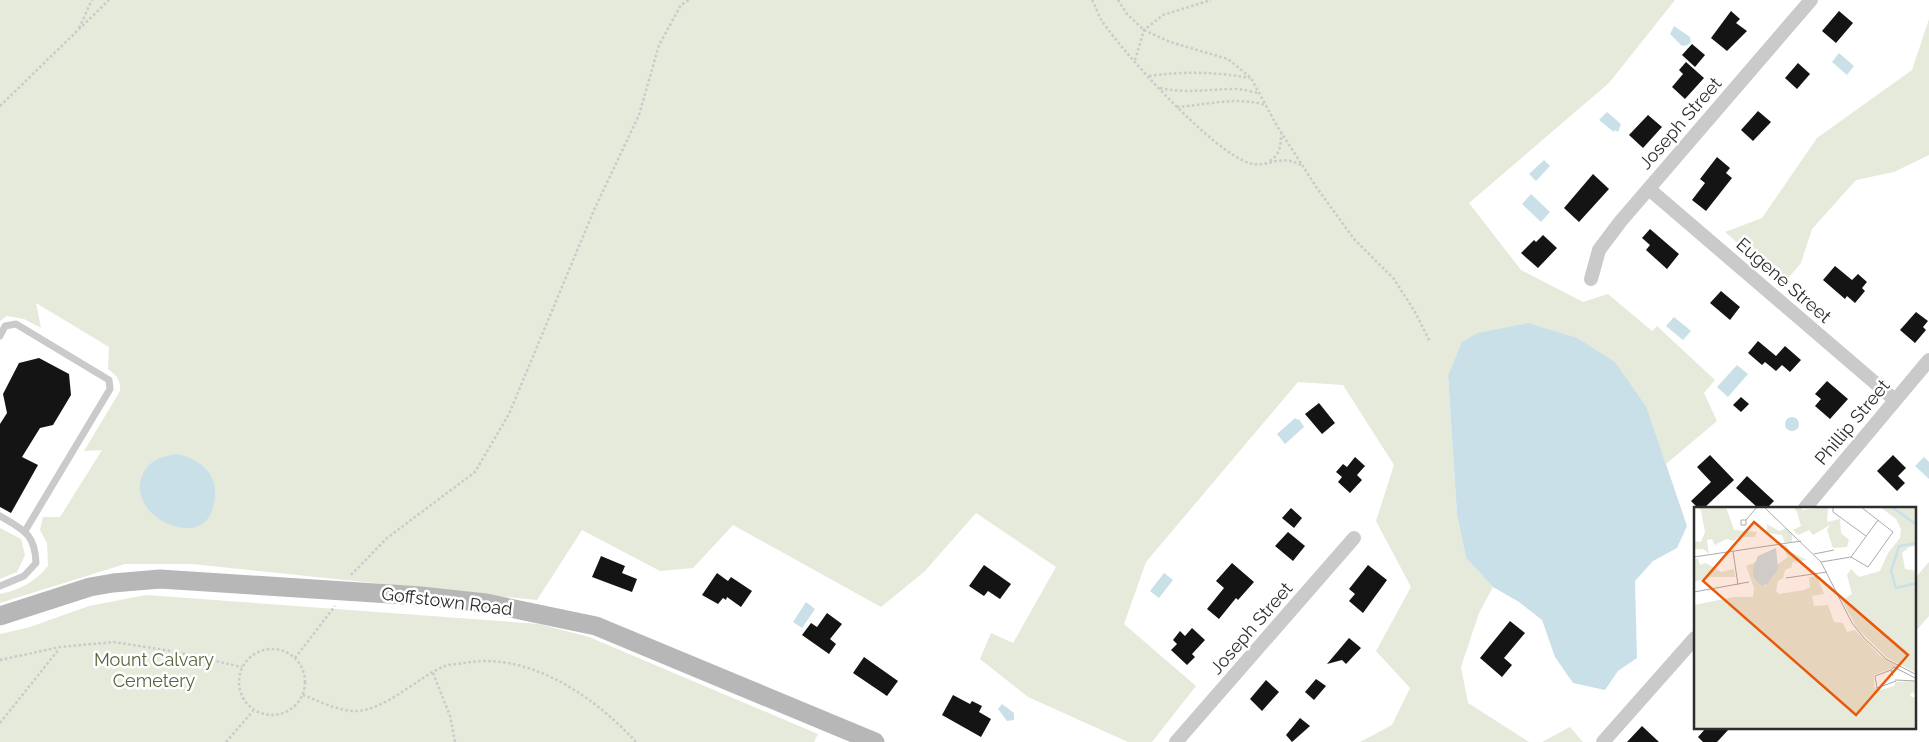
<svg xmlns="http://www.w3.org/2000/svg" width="1929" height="742" font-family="Raleway,sans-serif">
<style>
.green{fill:#e5eadb}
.water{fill:#c9e0e9}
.building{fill:#141414}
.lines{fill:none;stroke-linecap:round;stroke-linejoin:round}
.path{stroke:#cacaca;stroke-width:2.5;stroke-dasharray:2.5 2.5;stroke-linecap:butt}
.lane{stroke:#cacaca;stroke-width:7}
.street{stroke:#cacaca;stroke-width:14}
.secondary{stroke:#b7b7b7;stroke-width:19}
.labels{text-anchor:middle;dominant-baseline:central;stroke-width:5;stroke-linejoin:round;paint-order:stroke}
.street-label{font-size:18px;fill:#2d2d2d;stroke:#fff}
.park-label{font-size:18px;fill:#55653e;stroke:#fff}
.inset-river{fill:none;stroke:#c9e0e9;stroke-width:2.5}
.inset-road{fill:none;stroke:#ababab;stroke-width:1}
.view{fill:#e8590c;fill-opacity:0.15;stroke:#e8590c;stroke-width:2.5}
.inset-edge{fill:none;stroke:#2d2d2d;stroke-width:2.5}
</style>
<rect width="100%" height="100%" fill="#fff"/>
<!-- green -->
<g class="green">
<path d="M0,0H1675L1609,83L1469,203L1521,270L1583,302L1608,294L1652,331L1657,326L1715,380L1704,393L1717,421L1666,464L1647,408L1448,376L1457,515L1466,558L1493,587L1479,613L1461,667L1468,703L1529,742H1360L1392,725L1410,688L1376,651L1411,587L1376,521L1394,465L1343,385L1298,382L1146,562L1124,624L1196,686L1152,742H1128L1028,697L980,659L991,633L1013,643L1056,567L976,513L925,571L881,607L733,525L693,568L660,571L582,530L537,600L192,564H125L0,603V594C20,590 35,582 48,566L47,543L40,530L43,517H60L102,450L84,451L120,391C121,380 117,376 108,369L109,347L36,303L41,328L24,319L7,316L0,321Z"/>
<path d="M1929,19V155L1894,172L1856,180L1812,229L1801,263L1784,283L1725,232L1762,218L1817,138L1912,70Z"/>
<path d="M0,528L21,539L25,555L17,572L0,579Z"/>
<path d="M1929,562V616L1915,632V578Z"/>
<path d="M146,595L539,624L589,637L818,734L814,742H0V634L30,627L89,606Z"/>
<path d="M1570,727L1583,742H1542Z"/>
</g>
<!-- water -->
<g class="water">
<path d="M1674,26L1690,37L1691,42L1688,45L1682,46L1670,34Z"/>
<path d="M1839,53L1854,66L1847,75L1832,62Z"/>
<path d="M1607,112L1621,124L1618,132L1615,130L1614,132L1599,120Z"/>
<path d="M1544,160L1550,166L1536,181L1529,174Z"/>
<path d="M1531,194L1550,212L1541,222L1522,204Z"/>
<path d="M1674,317L1691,331L1683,340L1666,326Z"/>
<path d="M1528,323L1577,338L1615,362L1647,408L1687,526L1677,548L1653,561L1635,581L1637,658L1618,671L1605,690L1573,683L1555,657L1542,620L1519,602L1493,587L1466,558L1457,515L1448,376L1462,342L1478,333Z"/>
<path d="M1737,365L1748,374L1728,397L1717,387Z"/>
<circle cx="1792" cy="424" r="7"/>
<path d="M1295,418L1298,420L1299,419L1304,427L1285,444L1277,434Z"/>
<path d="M178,454C208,462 223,482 211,513C196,548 127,516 142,476C148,460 163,456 178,454Z"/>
<path d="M1924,457L1929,462V479L1915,466Z"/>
<path d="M1164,573L1173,580L1159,598L1150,591Z"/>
<path d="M806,602L815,609L802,628L793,622Z"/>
<path d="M1002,704L1014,713V720L1007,721L998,709Z"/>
</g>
<!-- building -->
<g class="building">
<path d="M1731,11L1740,19L1736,23L1747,31L1727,51L1711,38Z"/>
<path d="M1839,11L1853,23L1836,43L1822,31Z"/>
<path d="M1692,44L1705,55L1695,67L1682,55Z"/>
<path d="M1686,62L1704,78L1685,99L1672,87L1683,74L1679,70Z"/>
<path d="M1798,63L1810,74L1797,89L1785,78Z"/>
<path d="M1758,111L1771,122L1753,141L1741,130Z"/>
<path d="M1648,115L1662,127L1643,148L1629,135Z"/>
<path d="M1717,157L1730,168L1726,173L1732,178L1706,211L1692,200L1705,183L1700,179Z"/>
<path d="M1593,174L1609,189L1579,222L1564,208Z"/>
<path d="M1650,229L1679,254L1667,269L1646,250L1650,245L1642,238Z"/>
<path d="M1543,235L1557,248L1538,268L1521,253L1534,240L1536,242Z"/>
<path d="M1835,266L1852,280L1858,274L1867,282L1862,288L1865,291L1855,303L1847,296L1845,299L1823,280Z"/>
<path d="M1721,291L1740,307L1730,320L1710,303Z"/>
<path d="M1916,312L1928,321L1923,327L1926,330L1915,343L1900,330Z"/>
<path d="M1758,341L1776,356L1785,346L1801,360L1790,372L1782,365L1776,371L1765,362L1762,365L1748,353Z"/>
<path d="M39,358L69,374L71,395L53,425L40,428L22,457L38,465L11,513L0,507V424L7,413L3,394L19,363Z"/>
<path d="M1827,381L1848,399L1830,419L1815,406L1821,399L1815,394Z"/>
<path d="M1741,397L1749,404L1741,412L1733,405Z"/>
<path d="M1319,403L1335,423L1322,434L1305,414Z"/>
<path d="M1710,455L1734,480L1704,508H1698L1691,501L1711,482L1697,467Z"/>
<path d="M1893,455L1906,468L1898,476L1905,483L1897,491L1877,471Z"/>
<path d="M1355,457L1365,466L1357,475L1362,480L1350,493L1338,482L1342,477L1336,472L1343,464L1347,467Z"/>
<path d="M1747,476L1774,501L1767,508H1758L1736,488Z"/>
<path d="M1291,508L1302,518L1294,528L1282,518Z"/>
<path d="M1288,532L1305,546L1293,561L1275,546Z"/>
<path d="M601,556L625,566L622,573L637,579L632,592L592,577Z"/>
<path d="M1232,563L1254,582L1238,600L1236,598L1219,619L1207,609L1224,588L1216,581Z"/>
<path d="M984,565L1011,584L1000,599L988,591L984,596L969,586Z"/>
<path d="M1368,565L1387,580L1363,613L1349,601L1355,594L1349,589Z"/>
<path d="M717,573L728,581L731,577L752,591L741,607L727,597L726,600L723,598L718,604L702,595Z"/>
<path d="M827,613L842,624L830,639L836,644L829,654L802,635L811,623L817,627Z"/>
<path d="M1510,621L1525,633L1504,658L1512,665L1502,677L1480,658Z"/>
<path d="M1192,628L1205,640L1192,654L1195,657L1187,665L1171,650L1177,644L1173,640L1180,631L1185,636Z"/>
<path d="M1349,638L1361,648L1346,664L1342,660L1327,664Z"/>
<path d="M864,657L898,681L887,696L853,673Z"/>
<path d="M1316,679L1326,686L1314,700L1305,692Z"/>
<path d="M1266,680L1279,692L1262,711L1250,699Z"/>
<path d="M953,695L970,704L972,701L982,706L979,712L991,719L981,737L942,715Z"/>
<path d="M1300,718L1310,726L1292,742L1286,735Z"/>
<path d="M1642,726L1659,742H1627Z"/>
<path d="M1706,728H1730L1717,742H1703L1698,737Z"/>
</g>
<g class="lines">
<!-- path -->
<g class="path">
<path d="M1092,0C1096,7 1098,15 1102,21C1125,55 1212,151 1249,163C1267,169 1279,153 1301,165"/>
<path d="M1118,0L1127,14L1144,30L1170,42L1228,59L1251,78L1277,126L1317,188L1354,239L1394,279L1415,312L1430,342"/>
<path d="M79,28L92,0"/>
<path d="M1135,60L1144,30L1163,15L1211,0"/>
<path d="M1149,76C1184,71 1216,72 1250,78"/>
<path d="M1160,88C1188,94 1208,89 1236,89C1243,89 1252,92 1259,93"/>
<path d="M0,106L109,0"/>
<path d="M1177,107C1206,105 1237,96 1265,105"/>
<path d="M1270,161C1280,154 1281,146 1281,134"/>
<path d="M351,575L387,538L475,472L509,414L594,210L639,115L659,45L681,5L689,0"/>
<circle cx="272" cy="682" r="33"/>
<path d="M295,658L335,606"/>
<path d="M0,660L60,647L114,642L171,651L242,667"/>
<path d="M433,673L450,716L455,742"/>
<path d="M303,695C319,701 336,710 353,711C385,712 417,677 445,666C450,664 458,664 464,663C528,651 594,696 636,742"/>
<path d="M0,723L59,649"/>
<path d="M226,742L253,711"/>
</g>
<!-- lane -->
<g class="lane">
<path d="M0,336L5,326L16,324L109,380L110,389L25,531"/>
<path d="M0,516C24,530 35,534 36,563L24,576L0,586"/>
</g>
<!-- street -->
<g class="street">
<path d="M1649,189L1895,400"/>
<path d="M1591,279L1599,250L1620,222L1811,0"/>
<path d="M1805,508L1929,360"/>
<path d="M1176,742L1354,538"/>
<path d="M1603,742L1695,638"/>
</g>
<!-- secondary -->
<path class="secondary" d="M0,616L90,587L113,583L160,579L421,596L486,603L596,626L875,742"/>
</g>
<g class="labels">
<!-- street labels -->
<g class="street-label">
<text transform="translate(1680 123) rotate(-49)">Joseph Street</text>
<text transform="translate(1784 280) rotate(41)">Eugene Street</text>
<text transform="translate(1852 422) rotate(-50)">Phillip Street</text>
<text transform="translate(447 601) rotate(7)">Goffstown Road</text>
<text transform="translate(1251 628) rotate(-49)">Joseph Street</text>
</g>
<!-- park labels -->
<g class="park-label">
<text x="154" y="659">Mount Calvary<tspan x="154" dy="21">Cemetery</tspan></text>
</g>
</g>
<!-- overview -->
<g transform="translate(1694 507)">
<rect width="222" height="222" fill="#fff"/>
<path d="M3,0H32L40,23L63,25L61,30H45L40,34L32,32L21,38L18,32L13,33L15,47L9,42H0V34L7,35L11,25L7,3ZM89,0H108V3L134,0L133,15L146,12L147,26L155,33L153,40L139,41L133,23L136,18L119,28L115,23L104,28L99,23L107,19L103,5L100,1ZM186,0H222V39L215,40L208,46L211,62L222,64V166L192,150L163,121L148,93L158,87L153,68L157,62L165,70L186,64L194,46L206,31L207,22L202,12ZM73,17L85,24L92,21L98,26V35L91,36L88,28L73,26ZM88,38H92L96,45L113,53L98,55V60L91,63L89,71L84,74L82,84L85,87L110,83L116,80L115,70L123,69L130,87L118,89L120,99L134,98L140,115L149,116L153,125L161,123L186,149L204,159L180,168V180L187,183L200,179L202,175L222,174V188L218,185L216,189L222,191V222H0V98L40,90H59L60,81L52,59L62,55L59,61L70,79L73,77L84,57L94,50ZM4,51L6,58L12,56L27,65L40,62L41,70H15L0,75V53Z" fill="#e5eadb"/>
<path d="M82,41L84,62L73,77L68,79L60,71L59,61L64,49Z" fill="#c9e0e9"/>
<path class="inset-river" d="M198,0L223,18M223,36L205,39L197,64L202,81L223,76"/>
<path class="inset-road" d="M70,0L127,55L158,116L170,131L192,152L223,168M139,0V5L172,29M52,13V18H47V13H52L63,0M39,44L44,78M120,47L140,43M0,50L107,34M157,50L174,60L199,25L167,0M127,55L157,50L184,13M92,71L133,65M0,85L55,75M197,163L181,169L183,181L202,174M199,169L197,163L200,160L223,172M201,173L223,174"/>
<path class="view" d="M60,15L214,148L162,208L9,74Z"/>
<rect width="222" height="222" class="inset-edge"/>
</g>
</svg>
